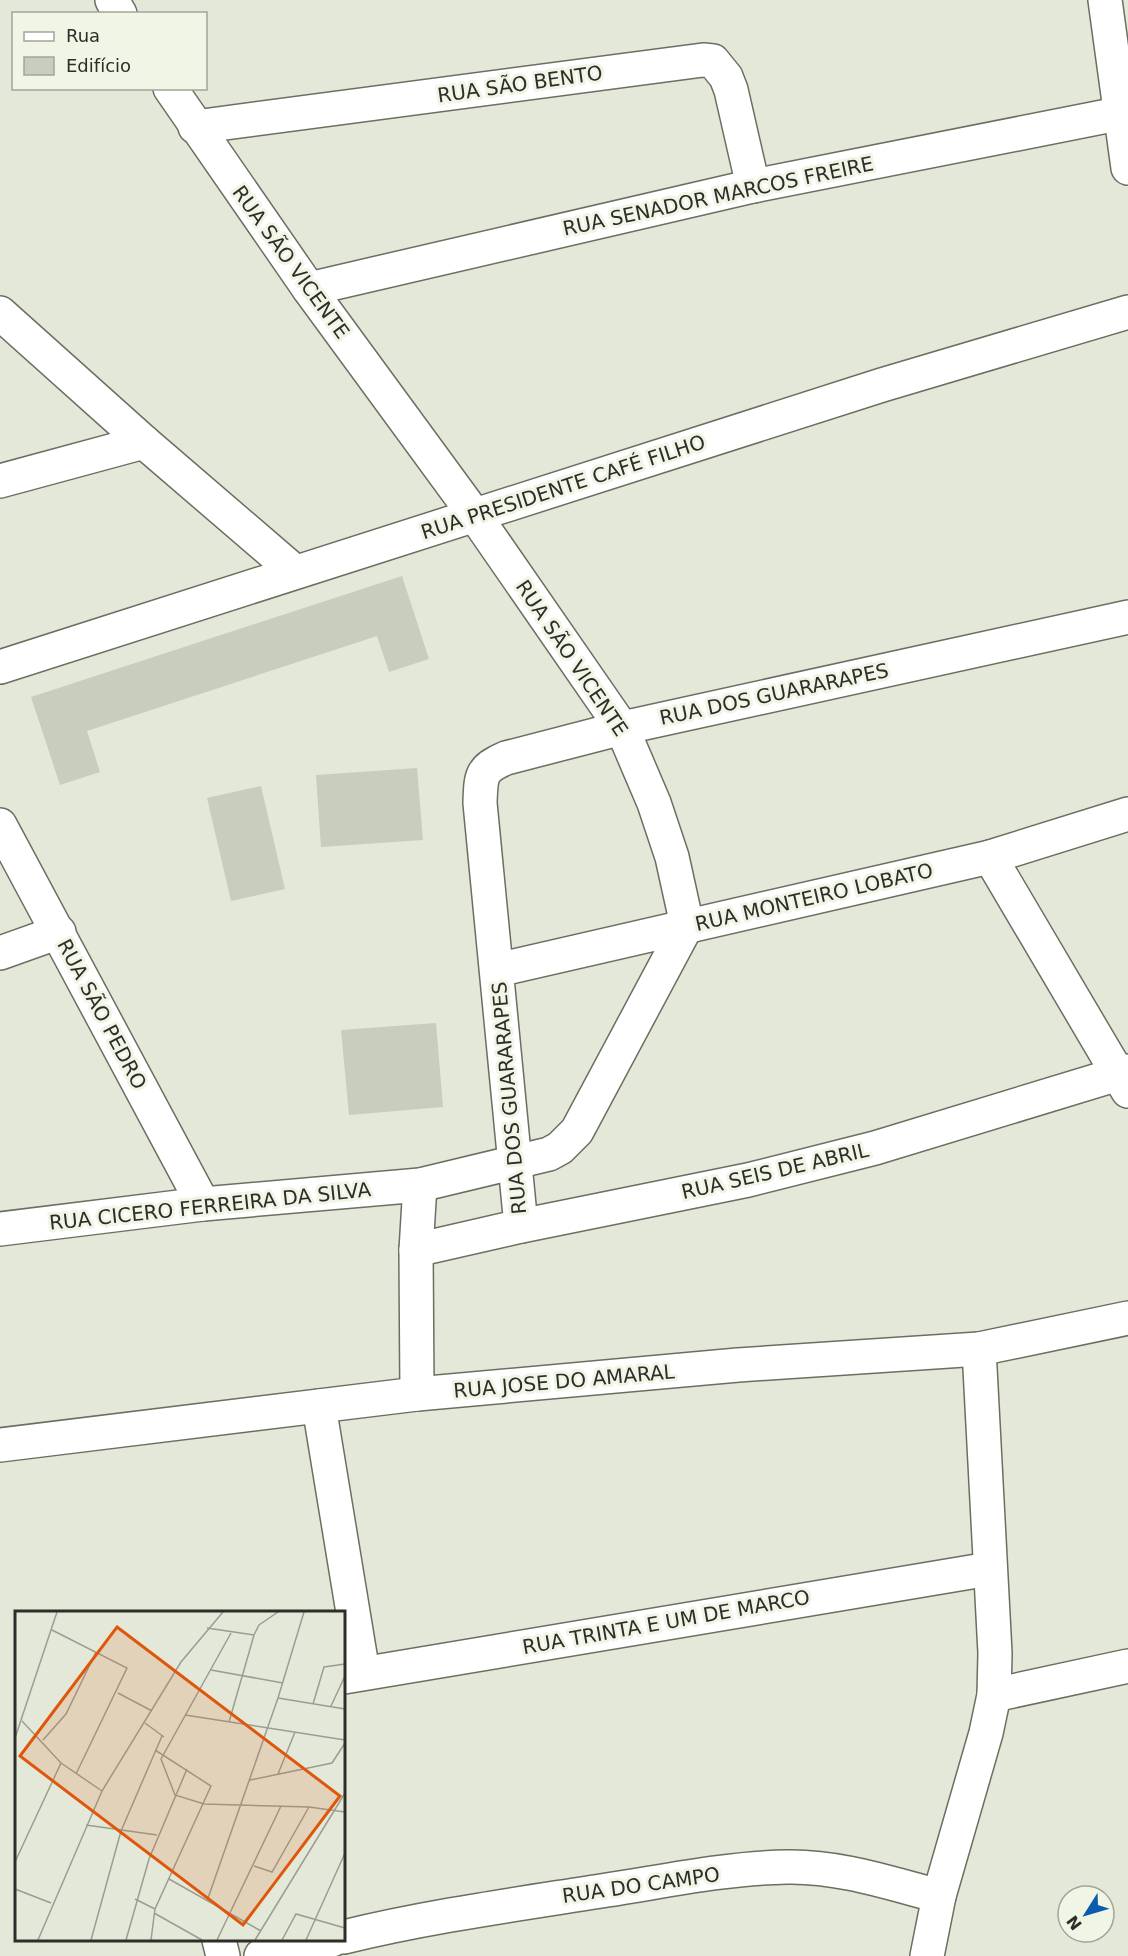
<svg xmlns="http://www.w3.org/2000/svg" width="1128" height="1956" font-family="'DejaVu Sans',sans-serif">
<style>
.building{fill:#c9cdbe}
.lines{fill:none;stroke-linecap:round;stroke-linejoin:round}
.minor-casing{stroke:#6b6f61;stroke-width:36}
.tertiary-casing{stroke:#6b6f61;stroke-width:36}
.minor{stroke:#fff;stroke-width:33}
.tertiary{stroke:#fff;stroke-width:33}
.labels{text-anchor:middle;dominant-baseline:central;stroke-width:6;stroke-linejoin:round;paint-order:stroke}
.street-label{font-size:20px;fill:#2d2e29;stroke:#f0f5e5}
.inset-road{fill:none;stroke:#9a9e92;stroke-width:1.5}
.view{fill:#df570d;fill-opacity:0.15;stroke:#df570d;stroke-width:3}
.inset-edge{fill:none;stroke:#2d2e29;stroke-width:3}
</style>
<rect width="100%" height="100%" fill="#e3e8d8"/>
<!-- building -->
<g class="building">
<path d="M402,576L429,659L389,672L377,636L87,731L100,772L60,785L31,697Z"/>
<path d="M417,768L423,840L321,847L316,775Z"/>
<path d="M261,786L285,889L231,901L207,798Z"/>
<path d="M436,1023L443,1107L349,1115L341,1030Z"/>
</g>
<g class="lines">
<!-- minor casing -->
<g class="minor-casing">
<g id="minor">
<path d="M112,0L120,14"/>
<path d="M1105,0L1128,168"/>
<path d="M195,127L703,60L713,61L726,77L731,90L753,186"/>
<path d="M309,289L753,186L1128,112"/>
<path d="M0,313L144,442L294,571"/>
<path d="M0,481L144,442"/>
<path d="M0,667L882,385L1128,312"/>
<path d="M0,825L203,1204"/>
<path d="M990,857L1128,1091"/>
<path d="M0,953L59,932"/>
<path d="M497,970L990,857L1128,814"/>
<path d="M521,1226L480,803C481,776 480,769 506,758L622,728L1128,617"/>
<path d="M0,1229L203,1204L420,1185L549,1154L560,1148L577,1131L687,925L672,857L654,803L622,728L476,517L309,289L170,88"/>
<path d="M416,1250L521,1226L748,1180L875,1148L1128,1071"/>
<path d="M417,1394L416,1250L420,1185"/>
<path d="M319,1406L363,1673"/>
<path d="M344,1677L989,1569"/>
<path d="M994,1695L1128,1666"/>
<path d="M344,1937C430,1916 519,1904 607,1890C666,1881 727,1868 787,1867C839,1866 889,1883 939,1896"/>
<path d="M219,1940L223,1956"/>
<path d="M261,1956L332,1940"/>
<path d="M927,1956L939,1896L986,1733L994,1695L995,1653L979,1349"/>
</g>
</g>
<!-- tertiary casing -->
<g class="tertiary-casing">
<path id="tertiary" d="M0,1445L417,1394L738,1365L979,1349L1128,1318"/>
</g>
<!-- minor -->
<use href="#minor" class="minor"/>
<!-- tertiary -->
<use href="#tertiary" class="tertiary"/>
</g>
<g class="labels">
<!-- street labels -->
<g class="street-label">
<text transform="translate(520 84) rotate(-8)">RUA SÃO BENTO</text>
<text transform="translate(718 196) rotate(-12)">RUA SENADOR MARCOS FREIRE</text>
<text transform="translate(291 262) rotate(54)">RUA SÃO VICENTE</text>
<text transform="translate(563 487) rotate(-18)">RUA PRESIDENTE CAFÉ FILHO</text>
<text transform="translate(572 658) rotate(56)">RUA SÃO VICENTE</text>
<text transform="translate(774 694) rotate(-12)">RUA DOS GUARARAPES</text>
<text transform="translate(814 897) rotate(-13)">RUA MONTEIRO LOBATO</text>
<text transform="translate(102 1014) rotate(62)">RUA SÃO PEDRO</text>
<text transform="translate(509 1098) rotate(-95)">RUA DOS GUARARAPES</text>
<text transform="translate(775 1171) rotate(-13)">RUA SEIS DE ABRIL</text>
<text transform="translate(210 1206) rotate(-6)">RUA CICERO FERREIRA DA SILVA</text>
<text transform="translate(564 1381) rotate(-5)">RUA JOSE DO AMARAL</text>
<text transform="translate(666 1622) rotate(-10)">RUA TRINTA E UM DE MARCO</text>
<text transform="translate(641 1885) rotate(-8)">RUA DO CAMPO</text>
</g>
</g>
<!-- overview -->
<g transform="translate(15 1611)">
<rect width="330" height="330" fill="#e3e8d8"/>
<path class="inset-road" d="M192,17L239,24M37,19L112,57L61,163M216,22L146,148L160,184L189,193L294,196L330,201M196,59L268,72M103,82L137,100M263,87L330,98M298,93L309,56L330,53M316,95L330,65M170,104L330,129M7,110L46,152L87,180M214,111L239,24L244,14L263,1M130,112L149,126M0,127L42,1M28,129L51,103L81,41M263,163L280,121M235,169L317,152L330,132M71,214L142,224M0,251L46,152M239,255L257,261L294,196M154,268L246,320M0,278L36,292M120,288L140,298M192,290L263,87L289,1M139,302L187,329M23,329L87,180L166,51L208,1M76,329L106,220L147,125M111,329L134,248L172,158M136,329L140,298L196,175L140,139M202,329L266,195M240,329L330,182M267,329L281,303L330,317M291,329L330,242"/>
<path class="view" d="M102,16L325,185L228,314L5,145Z"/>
<rect width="330" height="330" class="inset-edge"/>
</g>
<!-- legend -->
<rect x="12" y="12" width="195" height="78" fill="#f0f5e5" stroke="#a2a59a" stroke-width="1.5"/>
<rect x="24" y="32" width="30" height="9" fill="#ffffff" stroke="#a2a59a" stroke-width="1.5"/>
<text x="66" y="42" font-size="18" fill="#2d2e29">Rua</text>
<rect x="24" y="57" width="30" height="18" fill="#c9cdbe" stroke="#a2a59a" stroke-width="1.5"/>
<text x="66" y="72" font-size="18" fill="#2d2e29">Edifício</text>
<!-- north arrow -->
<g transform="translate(1086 1914) rotate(233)"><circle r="28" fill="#f0f5e5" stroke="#a2a59a" stroke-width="1.5"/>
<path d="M0-4.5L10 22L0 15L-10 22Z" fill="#0b5dab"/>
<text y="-9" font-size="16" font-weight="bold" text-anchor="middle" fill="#2d2e29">N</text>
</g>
</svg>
